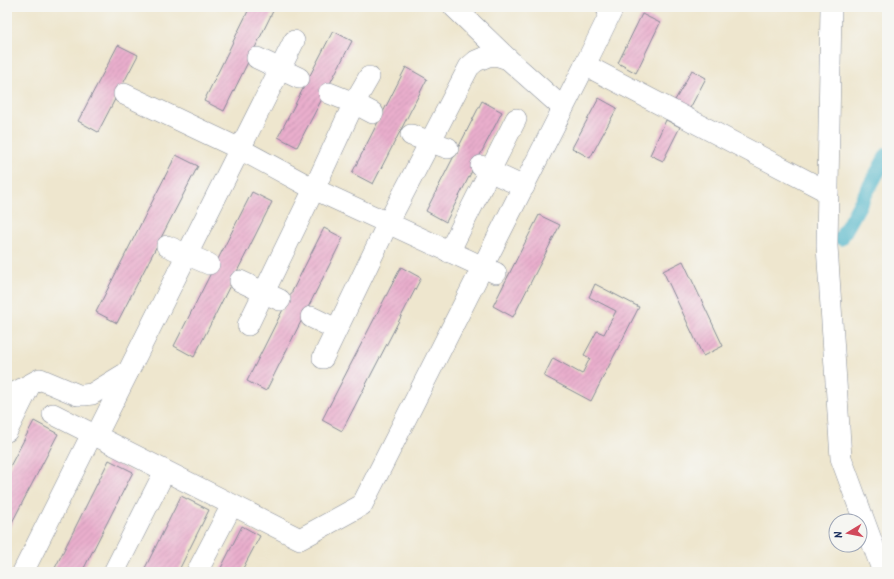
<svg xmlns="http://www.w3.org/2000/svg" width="894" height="579" font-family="Kalam,sans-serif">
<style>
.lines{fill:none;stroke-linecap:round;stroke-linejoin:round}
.canal{stroke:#49b2c7;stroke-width:15}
.building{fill:url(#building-hatch)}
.minor-casing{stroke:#848a96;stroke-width:22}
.minor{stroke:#fff;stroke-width:21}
</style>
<defs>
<pattern id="building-hatch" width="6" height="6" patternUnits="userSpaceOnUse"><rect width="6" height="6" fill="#e9aecc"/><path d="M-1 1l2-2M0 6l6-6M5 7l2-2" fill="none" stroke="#c796b2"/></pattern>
</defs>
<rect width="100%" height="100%" fill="#f6f6f2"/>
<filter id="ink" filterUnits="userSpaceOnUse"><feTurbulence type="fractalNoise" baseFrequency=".025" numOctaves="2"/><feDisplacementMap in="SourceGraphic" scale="8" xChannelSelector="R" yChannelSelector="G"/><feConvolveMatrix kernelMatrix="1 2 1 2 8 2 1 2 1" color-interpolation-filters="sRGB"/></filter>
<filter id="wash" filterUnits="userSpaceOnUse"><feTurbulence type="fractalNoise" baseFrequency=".012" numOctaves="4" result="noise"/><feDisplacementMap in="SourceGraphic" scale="16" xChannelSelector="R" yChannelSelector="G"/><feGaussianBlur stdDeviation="0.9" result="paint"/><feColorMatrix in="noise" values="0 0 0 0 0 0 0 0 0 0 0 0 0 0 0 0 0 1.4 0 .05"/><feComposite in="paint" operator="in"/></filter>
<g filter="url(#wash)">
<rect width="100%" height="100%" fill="#eee6ce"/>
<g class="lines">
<!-- canal -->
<path class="canal" d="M841,238L887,155"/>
</g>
<g id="blocks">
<!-- building -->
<g class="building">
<path d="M250,7H275L224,111L204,101Z"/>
<path d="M642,14L660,23L636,73L618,63Z"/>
<path d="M333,31L352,41L297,147L278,137Z"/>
<path d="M118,45L138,55L98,132L78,121Z"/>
<path d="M406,67L427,79L373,184L352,173Z"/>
<path d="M692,70L706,78L689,110L674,102Z"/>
<path d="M599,98L617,108L590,158L572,148Z"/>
<path d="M482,101L502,112L446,222L426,211Z"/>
<path d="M666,120L680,127L663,161L650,155Z"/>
<path d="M176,155L198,166L117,323L96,312Z"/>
<path d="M252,192L272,202L194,357L174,346Z"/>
<path d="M539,215L560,225L513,317L493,306Z"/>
<path d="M324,228L343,238L266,391L247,381Z"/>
<path d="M683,261L723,346L703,356L663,271Z"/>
<path d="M401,267L421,278L342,431L322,420Z"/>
<path d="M595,284L639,307L591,401L544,376L553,358L582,374L590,358L584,355L597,331L604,334L616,311L589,297Z"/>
<path d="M34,421L58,434L7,532V472Z"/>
<path d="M109,460L133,472L82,572H53Z"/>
<path d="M181,496L209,510L178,572H143Z"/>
<path d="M242,526L260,536L241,572H219Z"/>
</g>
</g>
</g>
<g filter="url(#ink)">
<use href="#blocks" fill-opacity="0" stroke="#848a96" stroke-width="1"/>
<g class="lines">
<!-- minor casing -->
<g class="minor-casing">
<g id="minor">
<path d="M454,7L508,59"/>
<path d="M606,7L612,10L585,65L828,192"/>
<path d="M831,7L827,246L841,458L883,572"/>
<path d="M257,58L299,78"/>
<path d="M329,93L354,103L373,113"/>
<path d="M124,94L240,149L314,189L496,273"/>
<path d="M411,135L448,148"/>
<path d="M481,166L489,171L524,187"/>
<path d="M167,246L209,264"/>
<path d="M449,252L516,119"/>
<path d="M240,281L280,300"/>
<path d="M311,317L336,329"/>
<path d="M248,325L314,189L354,103L369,77"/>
<path d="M323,358L388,223L469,67L476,61L488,56L496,55L508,59L563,108"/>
<path d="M7,397L40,379L78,395H84L92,394L128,372"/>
<path d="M53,414L300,539L362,505L585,65"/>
<path d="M7,431L30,385"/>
<path d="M96,436L294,41"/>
<path d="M23,572L92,434"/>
<path d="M114,572L165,471"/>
<path d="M197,572L232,505"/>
</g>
</g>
<!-- minor -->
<use href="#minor" class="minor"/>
</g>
</g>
<!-- margin -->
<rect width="894" height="579" fill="none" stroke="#f6f6f2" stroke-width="24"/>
<!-- north arrow -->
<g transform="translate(848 533) rotate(260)"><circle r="19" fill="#f6f6f2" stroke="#9ea6b7"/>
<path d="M0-3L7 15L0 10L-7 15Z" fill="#d1495b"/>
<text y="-6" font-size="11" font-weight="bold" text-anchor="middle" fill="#1b2f5e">N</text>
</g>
</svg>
